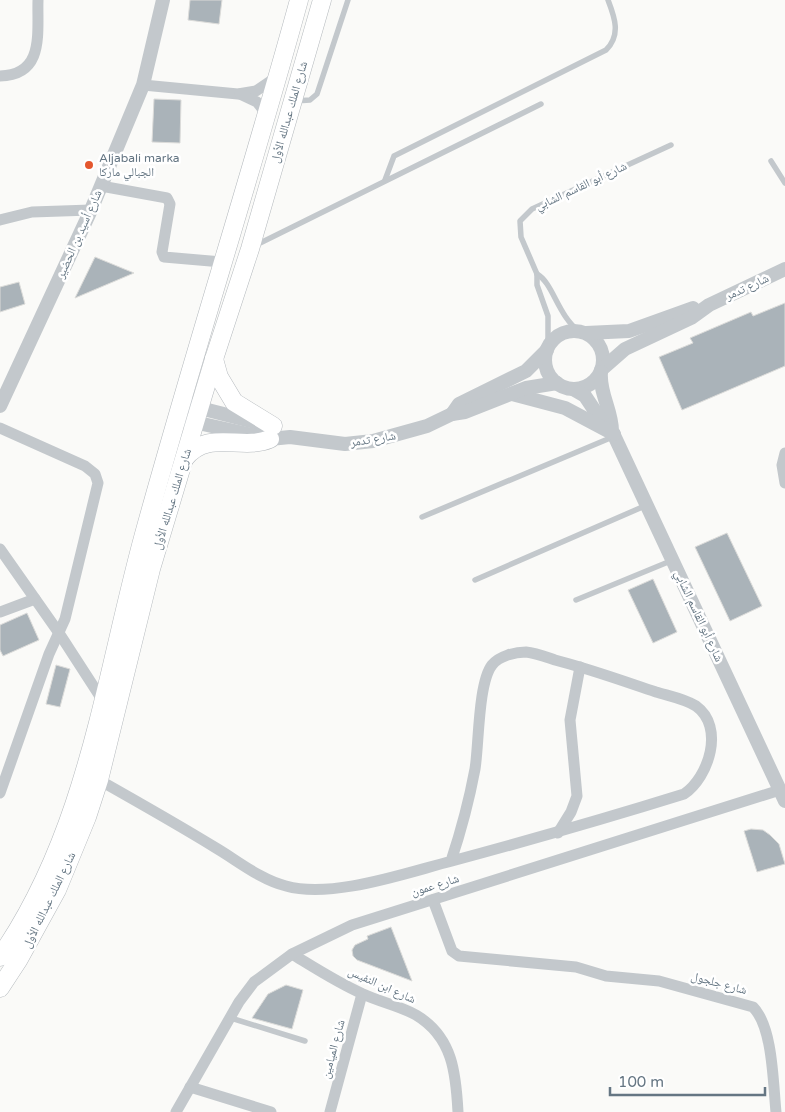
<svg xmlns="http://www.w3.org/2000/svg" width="785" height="1112" font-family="'Varela Round','Noto Naskh Arabic',sans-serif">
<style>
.building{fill:#aab3b9;stroke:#dcdcda}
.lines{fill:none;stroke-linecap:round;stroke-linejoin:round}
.primary-casing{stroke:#b5babe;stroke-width:19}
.service{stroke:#c3c8cc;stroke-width:5.5}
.minor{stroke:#c3c8cc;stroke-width:11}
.tertiary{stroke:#c3c8cc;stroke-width:14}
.primary{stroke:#fff;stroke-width:18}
.poi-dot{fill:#e4572e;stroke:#fff;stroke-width:2}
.labels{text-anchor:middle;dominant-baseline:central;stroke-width:5;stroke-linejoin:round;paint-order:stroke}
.street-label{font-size:12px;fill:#657683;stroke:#fff}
.poi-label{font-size:12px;fill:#657683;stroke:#fff;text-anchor:start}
</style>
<rect width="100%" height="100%" fill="#fafaf8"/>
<!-- building -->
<g class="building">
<path d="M190,0H222L219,24L188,20Z"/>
<path d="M154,99L181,100L180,143L152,142Z"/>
<path d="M95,257L134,273L75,298Z"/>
<path d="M19,282L25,304L0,312V287Z"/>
<path d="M785,303V366L682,410L659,357L693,343L690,338L751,312L753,316Z"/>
<path d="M727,533L762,606L730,621L695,547Z"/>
<path d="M653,579L677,632L653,643L628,590Z"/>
<path d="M27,613L39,640L3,656L0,650V625Z"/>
<path d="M56,665L70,669L60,707L46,704Z"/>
<path d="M751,829L763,830L770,835L779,844L785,864L757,872L744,831Z"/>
<path d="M391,927L412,981L357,960L353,956L352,950L355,945L368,939L367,936Z"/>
<path d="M286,985L303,990L292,1029L252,1018L268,994Z"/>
</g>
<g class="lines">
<!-- primary casing -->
<g class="primary-casing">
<g id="primary">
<path d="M214,359L219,377L234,402L273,426"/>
<path d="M185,458C208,429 241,451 270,439"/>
<path d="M0,957C88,830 104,680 144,534C193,355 250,179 299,0"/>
<path d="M0,988L19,959L57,890L87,817L99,780L151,569L214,359L250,249L322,0"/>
</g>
</g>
<!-- service -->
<g class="service">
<path d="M295,101L310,100L317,94L348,0"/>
<path d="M771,161L785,183"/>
<path d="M385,180L394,156L606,50C621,35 615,18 608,0"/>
<path d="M254,246L541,104"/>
<path d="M537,274C553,283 558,316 579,331"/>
<path d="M548,346V316L537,285V274L521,237L520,221L532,209L671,145"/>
<path d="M422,517L615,436"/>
<path d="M475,580L647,505"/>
<path d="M576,600L673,560"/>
<path d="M231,1018L305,1041"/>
</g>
<!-- minor -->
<g class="minor">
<path d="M0,76C45,75 37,33 38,0"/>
<path d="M143,85L238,94L256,91L278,76"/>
<path d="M240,94L257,102L267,115"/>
<path d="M101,186L167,198L170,204L162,252L164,257L222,262"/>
<path d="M0,220L32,212L91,210"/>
<path d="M0,428L85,466L95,474L98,483L65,619L49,654L0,793"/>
<path d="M785,453L782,465L785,483"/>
<path d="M0,549L59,633L103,701"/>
<path d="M0,612L35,599"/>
<path d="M99,780C138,802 177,824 216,848C238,861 261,880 286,886C332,899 405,873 452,861C530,840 607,818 684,794C709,777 725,727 696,706C685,699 669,696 656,692C623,681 590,669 555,660C546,657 536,653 526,652C515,652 499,656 492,665C478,683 479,745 475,769C469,801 461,831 451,861"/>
<path d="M558,833L571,812L577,796L570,720L580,667"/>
<path d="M433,900L452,951L459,956L576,967L606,976L659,981L753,1007C773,1027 773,1083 776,1112"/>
<path d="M292,954C315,968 338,983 363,994C380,1002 400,1006 416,1015C453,1037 456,1074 458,1112"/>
<path d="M190,1087L271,1112"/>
<path d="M176,1112L239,1002L254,982L292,954L352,925L780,790"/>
<path d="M330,1112L362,994"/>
</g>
<!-- tertiary -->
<g class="tertiary">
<circle cx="574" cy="360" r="29"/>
<path d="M586,333L629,331L693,308"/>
<path d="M601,370L625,349L691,318L709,305L785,269"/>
<path d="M601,372C599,393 612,410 612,431L785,801"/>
<path d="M573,389L585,396L605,426"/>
<path d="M512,394L565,408L614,434"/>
<path d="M180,403L263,424"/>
<path d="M0,406L91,210L143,85L163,0"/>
<path d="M452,414L459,404L526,371L547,350"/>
<path d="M176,418L270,439L290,437L345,444L373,441L427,426L452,414L465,412L526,388L557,383"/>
</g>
<!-- primary -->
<use href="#primary" class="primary"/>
</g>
<!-- markers -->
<circle class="poi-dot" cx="89" cy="165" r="5"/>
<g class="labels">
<!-- street labels -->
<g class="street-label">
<text transform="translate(289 112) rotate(-74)">شارع الملك عبدالله الأول</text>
<text transform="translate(581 186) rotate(-25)">شارع أبو القاسم الشابي</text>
<text transform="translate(79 234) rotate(-66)">شارع أسيد بن الحضير</text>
<text transform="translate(747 287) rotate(-25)">شارع تدمر</text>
<text transform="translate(373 439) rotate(-9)">شارع تدمر</text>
<text transform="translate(172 499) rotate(-73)">شارع الملك عبدالله الأول</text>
<text transform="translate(699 616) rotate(65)">شارع أبو القاسم الشابي</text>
<text transform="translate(435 885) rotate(-17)">شارع عمون</text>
<text transform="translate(49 900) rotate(-64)">شارع الملك عبدالله الأول</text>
<text transform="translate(719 983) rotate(15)">شارع جلجول</text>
<text transform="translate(382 985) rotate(24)">شارع ابن النفيس</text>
<text transform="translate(333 1049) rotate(-75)">شارع الميامين</text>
</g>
<!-- poi labels -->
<g class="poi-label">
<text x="99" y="158">Aljabali marka<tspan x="99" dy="14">الجبالي ماركا</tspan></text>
</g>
</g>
<!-- scale -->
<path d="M610 1087v8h155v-8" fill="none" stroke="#657683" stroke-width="2.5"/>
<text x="618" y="1087" font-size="15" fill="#657683" stroke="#ffffff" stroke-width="4" paint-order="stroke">100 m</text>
</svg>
